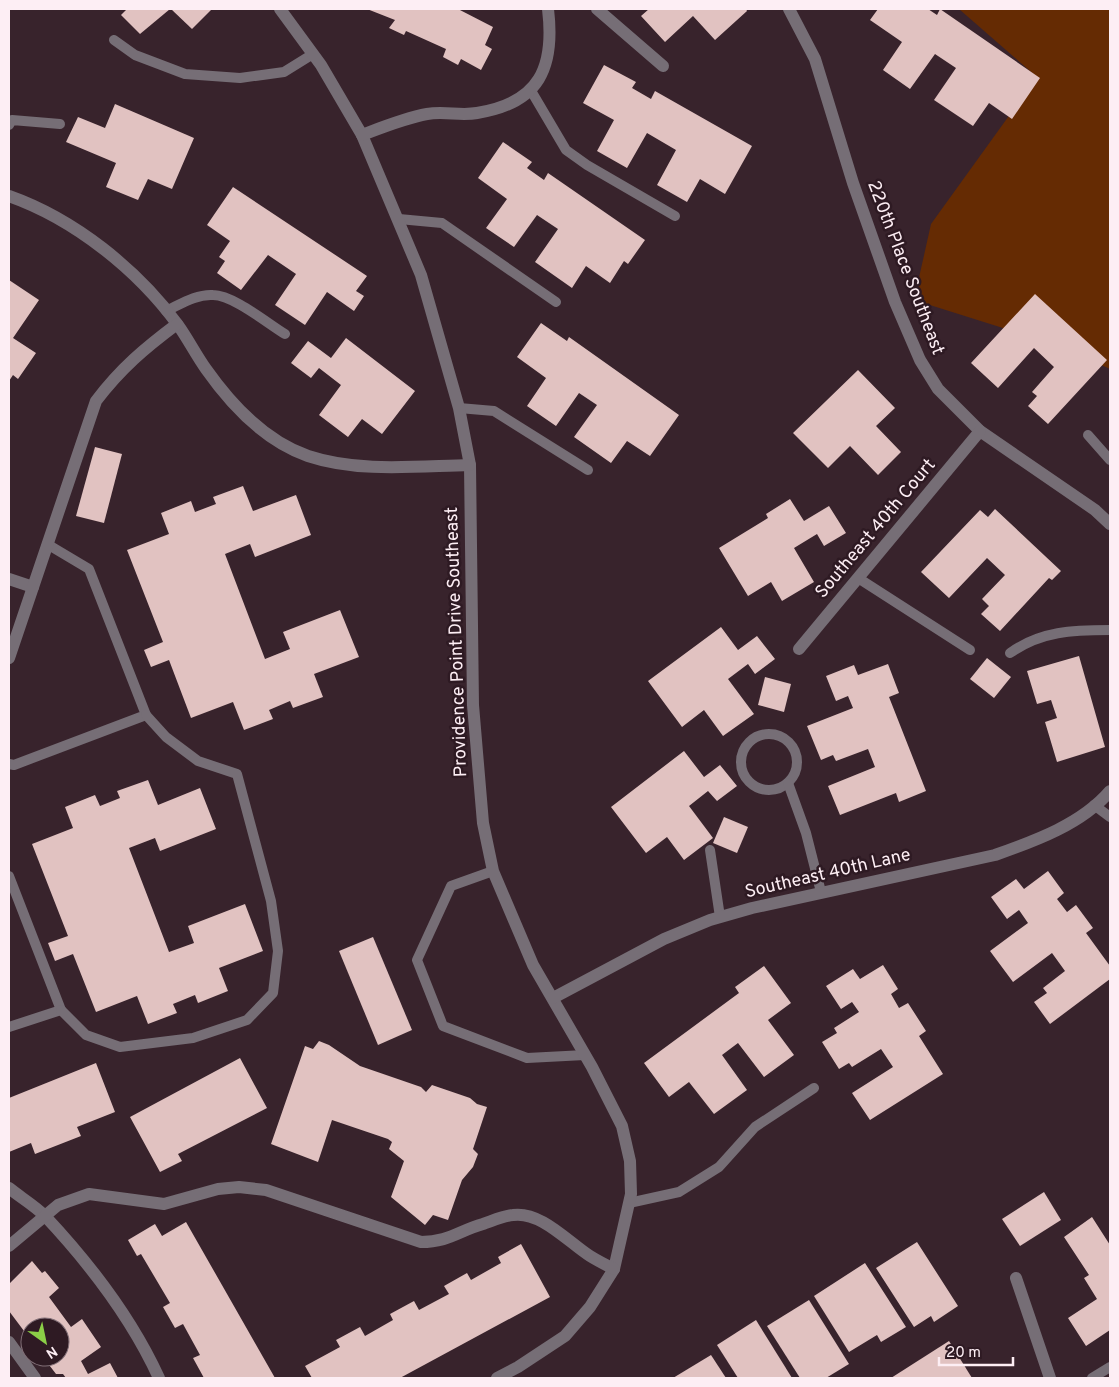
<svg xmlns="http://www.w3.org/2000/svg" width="1119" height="1387" font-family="Overpass,sans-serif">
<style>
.green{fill:#652b03}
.building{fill:#e1c2c1}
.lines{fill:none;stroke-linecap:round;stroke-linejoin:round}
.lane{stroke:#766e76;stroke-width:10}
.street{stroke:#766e76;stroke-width:12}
.labels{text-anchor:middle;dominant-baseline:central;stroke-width:5;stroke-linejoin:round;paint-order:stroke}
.street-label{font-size:18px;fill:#fdeef4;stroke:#2e1a23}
</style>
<rect width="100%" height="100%" fill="#38232c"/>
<!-- green -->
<path class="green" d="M959,9H1110V369L1057,345L914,300L931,224L1037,77Z"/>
<!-- building -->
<g class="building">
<path d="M127,9H170L140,34L121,15Z"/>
<path d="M171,9H212L192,29Z"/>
<path d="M367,9H458L493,27L485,45L492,49L481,70L461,59L458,65L443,57L446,49L406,31L404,35L389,28L395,20Z"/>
<path d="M649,9H746L747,11L715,40L693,16L665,42L641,16Z"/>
<path d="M878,9H928L937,15L940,9L1040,78L1012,119L989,103L973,126L934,100L956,68L935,54L910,89L883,70L902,42L870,20Z"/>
<path d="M604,65L636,82L632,88L651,99L655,91L752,146L725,194L700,179L687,202L657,185L676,150L647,133L627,168L597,151L614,120L583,103Z"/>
<path d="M115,104L194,138L172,189L148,179L138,200L106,187L116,163L66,142L78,117L105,128Z"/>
<path d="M503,142L532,162L527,168L544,180L548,173L645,240L628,264L624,261L610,283L586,266L572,288L535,262L558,229L537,215L514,247L486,228L507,199L478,178Z"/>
<path d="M233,187L367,276L356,291L364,296L354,311L327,292L305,325L275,305L296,274L268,255L241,290L217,273L225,261L219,257L230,241L207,225Z"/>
<path d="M9,280L39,300L13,338L36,353L18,379L13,375L9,381Z"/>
<path d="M1035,294L1107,360L1048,424L1028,406L1037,396L1032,392L1054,367L1034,348L998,388L971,363Z"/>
<path d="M541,323L567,341L569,337L679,415L650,456L627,441L611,463L574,437L597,405L579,393L556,426L527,406L546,378L517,357Z"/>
<path d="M346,338L415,391L382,434L362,419L348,437L319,415L341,385L319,368L311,378L291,363L308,341L331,358Z"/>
<path d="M858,370L895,408L876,426L901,452L878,475L850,446L828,468L793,433Z"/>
<path d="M95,447L122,454L104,523L76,516Z"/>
<path d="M243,486L253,511L296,495L311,535L255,557L250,544L225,554L265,659L290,649L283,632L340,610L359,657L314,674L323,697L293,708L290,701L269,710L273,719L244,730L233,702L191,718L169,660L151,667L144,650L163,642L127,550L169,534L161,513L191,501L195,512L216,504L213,497Z"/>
<path d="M790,499L804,521L829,506L846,533L824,546L817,534L794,548L814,582L782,601L771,582L748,596L719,548L768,518L766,514Z"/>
<path d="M995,509L1061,571L1052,580L1049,578L1000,631L981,614L989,606L982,599L1005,575L987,558L949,598L921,572L980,510L988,517Z"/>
<path d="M721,627L738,650L757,636L775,659L755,674L748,664L728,679L754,714L723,736L704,710L682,727L648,681Z"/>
<path d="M1079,656L1105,747L1057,762L1045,722L1057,718L1051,700L1037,704L1027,671Z"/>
<path d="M987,658L1011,677L994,698L970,679Z"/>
<path d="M888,664L899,693L889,697L926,791L899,802L896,793L840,815L828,786L875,767L868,749L836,761L833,755L821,760L807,726L853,708L848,696L836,701L826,676L854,665L858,675Z"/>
<path d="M765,677L791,684L784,712L758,705Z"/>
<path d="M684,751L704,777L720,765L737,786L717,801L708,791L689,806L713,838L684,860L667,837L646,853L611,807Z"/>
<path d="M148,780L158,805L200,788L216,829L160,851L155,838L129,848L169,952L194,943L188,926L245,904L263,951L219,968L228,991L198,1003L195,995L173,1004L177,1013L148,1024L137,996L96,1012L73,954L55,961L48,943L68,936L32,844L73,828L65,807L95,795L100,806L120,798L117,791Z"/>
<path d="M724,817L748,827L737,853L713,843Z"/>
<path d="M1048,871L1064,893L1057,899L1067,912L1076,905L1093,928L1086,933L1110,966V979L1050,1024L1034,1002L1047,993L1043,988L1065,971L1052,953L1013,982L990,951L1028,923L1019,910L1007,919L991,897L1016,879L1024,889Z"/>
<path d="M373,937L412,1030L378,1045L339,951Z"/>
<path d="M883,965L898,989L891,994L899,1008L908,1003L926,1031L919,1036L943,1074L870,1120L852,1093L893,1067L881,1049L852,1067L849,1063L839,1069L822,1042L837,1033L834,1028L859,1012L852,1002L841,1009L826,986L853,969L860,979Z"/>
<path d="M764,966L791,1003L768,1020L794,1055L764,1077L738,1043L722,1055L747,1090L714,1114L689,1082L669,1097L644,1063L739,993L735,987Z"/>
<path d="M319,1041L329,1045L360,1066L421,1087L426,1092L432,1085L470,1098L477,1104L487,1107L473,1149L478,1154L473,1167L462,1180L448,1220L433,1215L425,1225L391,1197L404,1161L389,1149L392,1142L388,1139L332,1120L318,1162L271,1144L305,1046L313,1049Z"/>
<path d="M240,1058L267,1108L178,1154L182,1161L160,1172L130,1117Z"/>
<path d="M96,1063L115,1112L77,1127L81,1136L35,1154L31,1143L9,1152V1098Z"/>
<path d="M1044,1192L1061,1220L1020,1246L1002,1219Z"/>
<path d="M1092,1217L1110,1245V1330L1086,1346L1068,1318L1097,1299L1084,1278L1089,1275L1064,1237Z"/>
<path d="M186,1222L275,1378H204L193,1358L200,1355L183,1324L175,1328L163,1307L170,1303L141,1254L137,1256L128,1240L155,1224L162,1236Z"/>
<path d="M917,1242L958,1306L934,1322L931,1316L914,1327L876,1268Z"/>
<path d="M521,1244L550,1297L400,1378H312L305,1366L340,1347L336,1340L360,1327L365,1336L393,1320L390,1314L414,1301L419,1310L449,1294L444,1286L467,1273L471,1280L501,1263L498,1257Z"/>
<path d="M32,1261L42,1273L45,1271L59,1288L49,1297L71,1327L82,1319L101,1347L81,1361L88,1374L110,1363L118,1378H66L63,1374H56L43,1357H60V1327H30V1339L9,1311V1284Z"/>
<path d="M865,1263L906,1327L881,1342L877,1335L849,1352L814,1296Z"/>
<path d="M809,1300L849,1364L826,1378H800L767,1326Z"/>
<path d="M756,1320L792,1378H738L717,1345Z"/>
<path d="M949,1341L972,1378H891Z"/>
<path d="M711,1355L726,1378H673Z"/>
</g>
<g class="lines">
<!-- lane -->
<g class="lane">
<path d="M114,40L135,55L185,74L240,78L284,72L313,54"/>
<path d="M530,89L566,150L587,165L675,216"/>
<path d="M9,125L12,120L60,124"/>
<path d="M399,219L442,223L556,302"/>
<path d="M166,311C181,304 196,294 213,295C233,295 267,323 285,334"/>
<path d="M459,408L494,411L588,470"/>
<path d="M1088,435L1110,460"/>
<path d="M858,578L970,650"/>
<path d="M1010,653C1041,631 1073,630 1110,630"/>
<circle cx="769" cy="762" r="28"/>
<path d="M9,764L14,765L146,715L89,569L47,544"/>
<path d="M788,783L806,833L821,892"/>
<path d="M1094,805L1110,817"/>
<path d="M710,850L720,917"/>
<path d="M493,871L451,886L417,960L443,1026L527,1058L585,1055"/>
<path d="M9,876L61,1010L9,1027"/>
<path d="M61,1010L86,1035L120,1047L193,1038L247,1020L273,993L278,951L271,901L237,774L198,761L166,737L146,715"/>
<path d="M629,1203L679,1192L719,1167L755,1127L814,1088"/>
<path d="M1092,1378L1110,1367"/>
</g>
<!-- street -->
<g class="street">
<path d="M280,9L321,65L362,135L421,275L459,408L470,465L473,705L483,823L493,871L533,965L592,1067L622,1126L630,1161L631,1194L614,1269L590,1307L565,1336L518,1367L497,1378"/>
<path d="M597,9L663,66"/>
<path d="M789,9L815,59L853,183L895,302L920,360L938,389L980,431L1095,510L1110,524"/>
<path d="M362,135C383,127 405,118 427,114C444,111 461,116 477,113C540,103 555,67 548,9"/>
<path d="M9,196C74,219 137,269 178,325C188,339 196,355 206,369C232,406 265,441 308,456C359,473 418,466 470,465"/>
<path d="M9,579L33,587"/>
<path d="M799,649L980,431"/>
<path d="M9,658L96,401C121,368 145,348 177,324"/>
<path d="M553,998L664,939L710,920L752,908L995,855C1035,841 1082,824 1110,791"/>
<path d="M9,1188C20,1197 34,1205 45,1216C90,1264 132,1319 159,1378"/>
<path d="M9,1246L58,1205L89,1194L164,1204L218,1189L239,1187L266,1190L421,1242C449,1242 458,1231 483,1224C492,1221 503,1216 513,1215C541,1211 568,1242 590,1256C598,1261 606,1265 614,1269"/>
<path d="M1016,1278L1050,1378"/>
<path d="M9,1342L35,1378"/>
</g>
</g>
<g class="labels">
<!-- street labels -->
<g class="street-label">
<text transform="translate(905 268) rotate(69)">220th Place Southeast</text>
<text transform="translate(876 529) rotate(-50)">Southeast 40th Court</text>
<text transform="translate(457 642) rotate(-92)">Providence Point Drive Southeast</text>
<text transform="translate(828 874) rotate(-13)">Southeast 40th Lane</text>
</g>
</g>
<!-- border -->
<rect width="1119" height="1387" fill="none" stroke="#fdeef4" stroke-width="20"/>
<!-- north arrow -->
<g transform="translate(45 1342) rotate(147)"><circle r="24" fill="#2e1a23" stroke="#816f77"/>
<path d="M0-4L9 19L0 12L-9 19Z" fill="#8bce47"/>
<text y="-8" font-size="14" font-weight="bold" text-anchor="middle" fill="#fdeef4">N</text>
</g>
<!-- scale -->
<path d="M939 1357v8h74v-8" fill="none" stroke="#fdeef4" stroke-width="2.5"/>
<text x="946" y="1357" font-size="15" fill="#fdeef4" stroke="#2e1a23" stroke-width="4" paint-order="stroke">20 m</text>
</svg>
